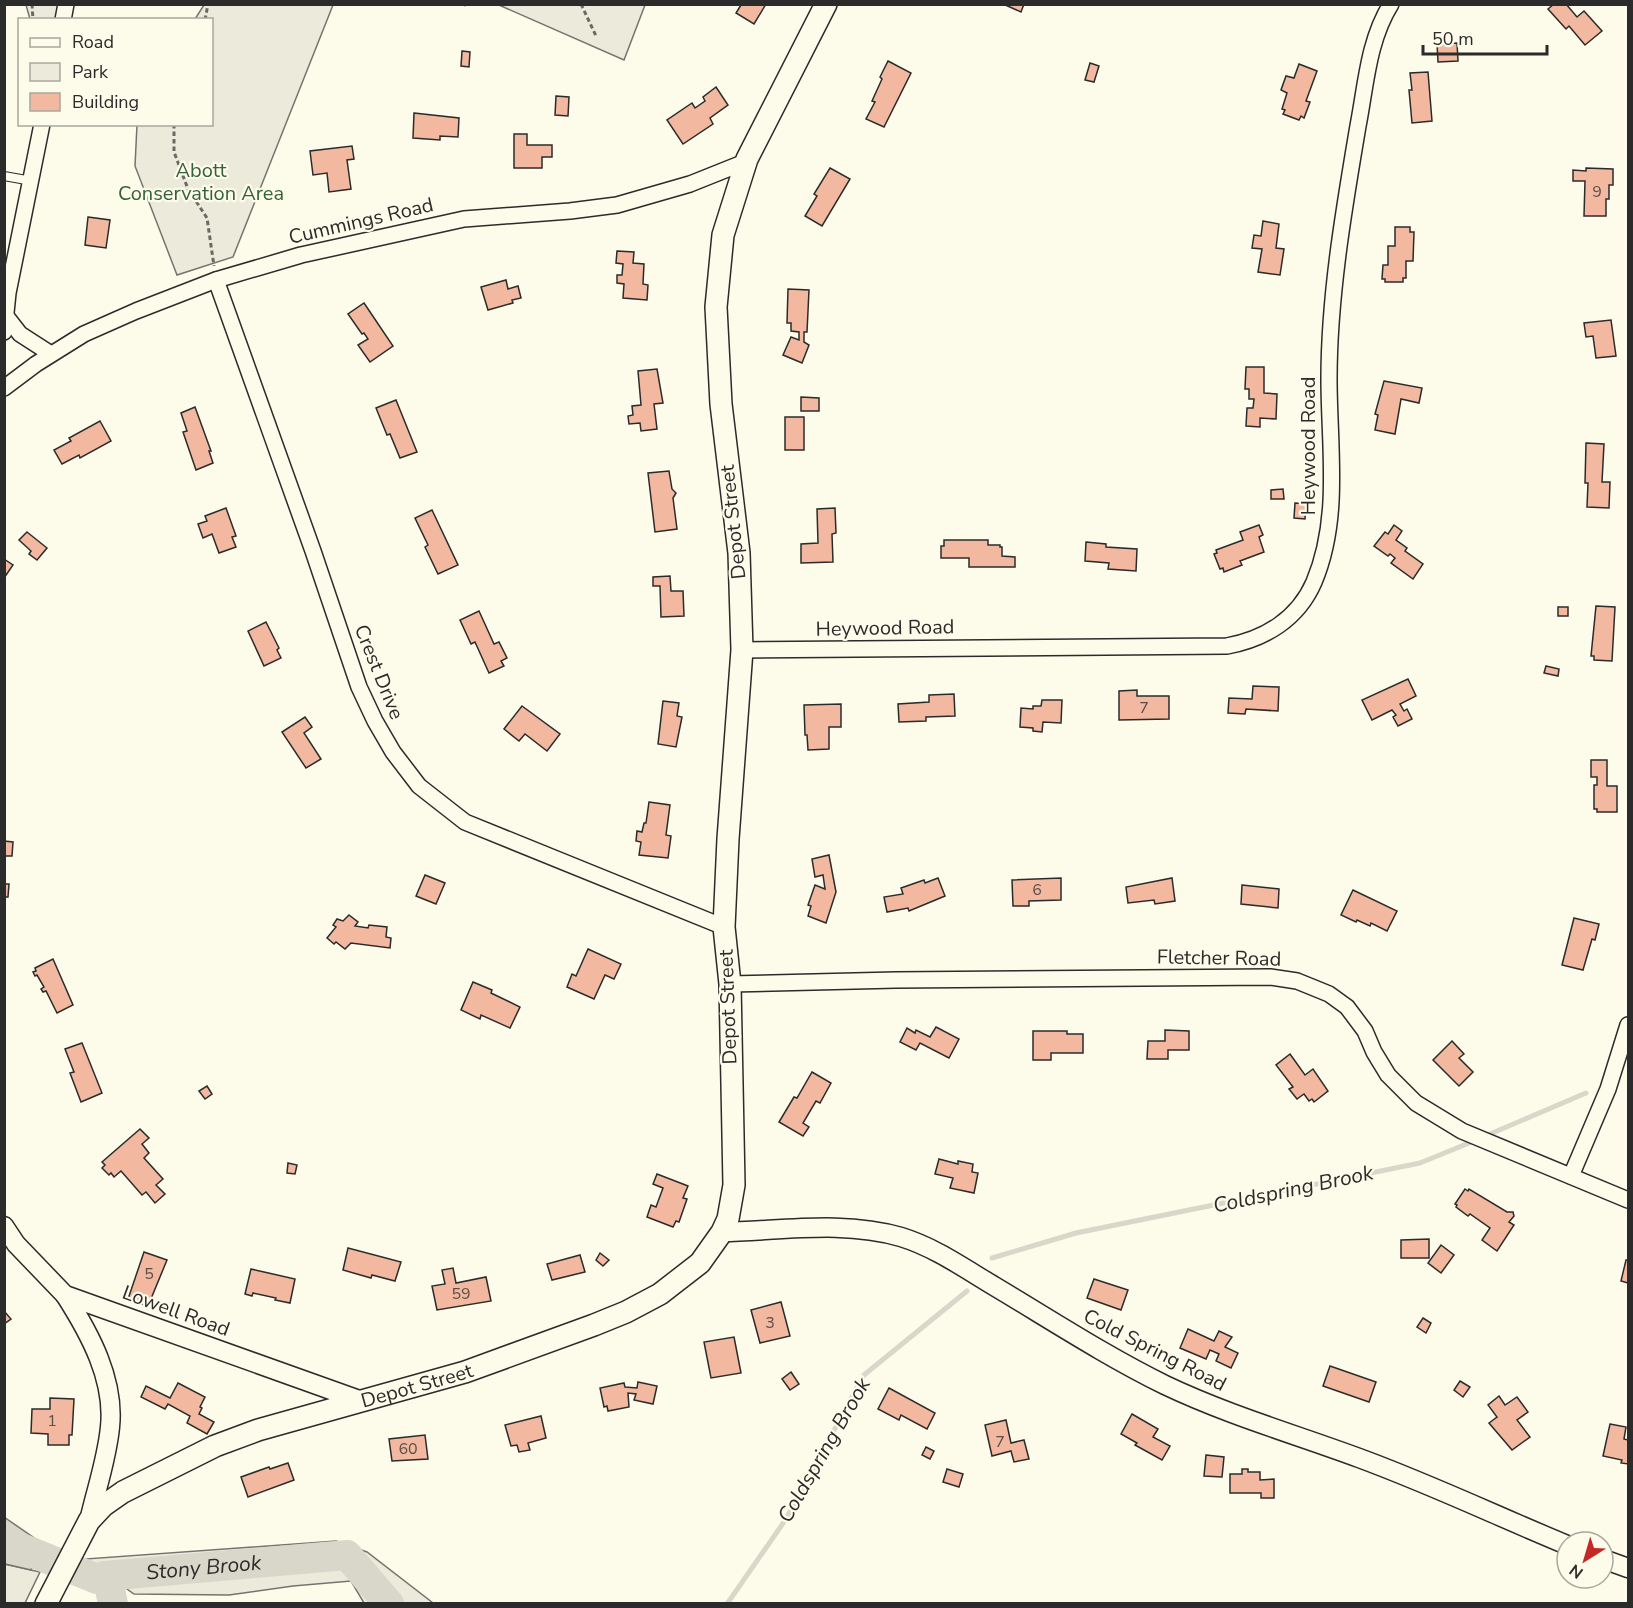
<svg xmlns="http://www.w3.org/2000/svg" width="1633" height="1608" font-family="'Nunito Sans',sans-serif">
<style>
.green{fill:#ecebdb;stroke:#74746e;stroke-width:1.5}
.water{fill:#d8d7c9;stroke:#74746e;stroke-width:1.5}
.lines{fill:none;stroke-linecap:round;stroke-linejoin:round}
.stream{stroke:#d8d7c9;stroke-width:5}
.river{stroke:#d8d7c9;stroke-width:30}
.building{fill:#f2b8a0;stroke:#2b2b2b;stroke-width:1.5}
.service-casing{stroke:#2b2b2b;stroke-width:10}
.minor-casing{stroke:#2b2b2b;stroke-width:18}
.tertiary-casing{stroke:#2b2b2b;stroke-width:21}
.secondary-casing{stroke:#2b2b2b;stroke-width:24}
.path{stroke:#6a6964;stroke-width:3;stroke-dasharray:4.5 3;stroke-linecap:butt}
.service{stroke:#fdfbea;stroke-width:8}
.minor{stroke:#fdfbea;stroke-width:15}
.tertiary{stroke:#fdfbea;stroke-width:18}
.secondary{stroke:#fdfbea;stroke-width:21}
.labels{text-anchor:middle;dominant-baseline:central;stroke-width:4.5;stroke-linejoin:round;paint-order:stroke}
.number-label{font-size:16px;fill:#5d4e48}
.park-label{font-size:20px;fill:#34623c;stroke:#fdfbea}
.street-label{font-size:20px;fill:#2b2b2b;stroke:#fdfbea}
.water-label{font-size:21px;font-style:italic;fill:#2b2b2b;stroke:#fdfbea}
</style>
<rect width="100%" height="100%" fill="#fdfbea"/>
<!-- green -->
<g class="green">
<path d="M26,5H63L60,19H30Z"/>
<path d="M204,5H333L233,257L177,275L135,166L137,125L212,124V20L195,19Z"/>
<path d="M499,5H645L624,60Z"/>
<path d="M336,1541L367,1552L433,1603H364L351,1581L293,1586L229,1595L134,1594L85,1559Z"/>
<path d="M4,1564L40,1572L25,1603H5Z"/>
</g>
<!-- water -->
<path class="water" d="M4,1517L43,1544L31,1570L5,1564Z"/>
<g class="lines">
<!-- stream -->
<g class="stream">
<path d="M1483,1137L1586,1093"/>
<path d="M992,1258L1076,1233L1420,1163L1474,1141"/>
<path d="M727,1604L786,1519L864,1375L967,1291"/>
</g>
<!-- river -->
<g class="river">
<path id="s1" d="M4,1541L97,1579L105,1576L347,1555L389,1604"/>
<path d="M105,1576L109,1584L113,1604"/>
</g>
</g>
<!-- building -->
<g class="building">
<path d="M740,4H766L754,24L736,13L741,5Z"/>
<path d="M1003,4H1024L1021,12Z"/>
<path d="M1554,4H1566L1577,17L1584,11L1602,31L1585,45L1569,26L1566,29L1548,9Z"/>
<path d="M1457,43L1458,61L1438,62L1437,44Z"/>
<path d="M462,51L470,52L469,67L461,66Z"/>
<path d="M888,61L911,73L884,127L866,119L875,102L872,101L882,79L880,77Z"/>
<path d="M1090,63L1099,66L1094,82L1085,80Z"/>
<path d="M1299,64L1317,71L1306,101L1310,102L1304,118L1301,116L1299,120L1283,114L1285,110L1282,109L1287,93L1281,90L1286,76L1294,78Z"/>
<path d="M1428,72L1432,121L1412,123L1409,90H1412L1410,73Z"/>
<path d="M716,87L728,105L710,118L713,124L683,144L667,120L692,103L695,108L705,101L703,97Z"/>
<path d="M556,96L569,97L568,116L555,115Z"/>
<path d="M414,113L459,118L458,137L440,136V140L413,138Z"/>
<path d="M514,134H527V145H552V157H542V168H514Z"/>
<path d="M352,146L354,159L347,160L351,189L329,192L327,173L313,175L310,151Z"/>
<path d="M830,168L850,179L822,226L805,216L817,196L814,194Z"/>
<path d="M1586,168L1613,169V185H1609V199H1606V216H1584L1585,181H1573V170L1586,171Z"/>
<path d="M88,217L110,220L106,248L85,245Z"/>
<path d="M1263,221L1279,224L1276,248L1284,249L1280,275L1258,272L1262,249L1252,248L1254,235L1261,236Z"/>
<path d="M1395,227H1410V232H1414L1413,261H1406V278H1403V282H1385V279H1382L1383,265H1388V246H1395Z"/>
<path d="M617,251L634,252L633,263L644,264L643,284L648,285L647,300L623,298L624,284L617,283V275H622L623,264L616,263Z"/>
<path d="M506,280L508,289L518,286L521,298L512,300L513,303L488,310L481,287Z"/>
<path d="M788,289L809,290L807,332H804V342L809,345L802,363L783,355L791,337L799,340V332L791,331V323H787Z"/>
<path d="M364,303L393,346L370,362L358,345L368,339L364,333L362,334L348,314Z"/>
<path d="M1611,320L1616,356L1596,358L1593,336L1586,337L1584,323Z"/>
<path d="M1246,367H1264V393L1277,394L1276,419L1260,418V427L1246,426L1247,408H1253L1254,399H1249V389H1245Z"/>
<path d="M657,369L663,403L654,404L657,429L641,431L640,423L629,424L628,416L633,415L632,406L641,405L638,371Z"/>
<path d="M1384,381L1422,388L1419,403L1401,399L1395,434L1375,430L1378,415L1375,414Z"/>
<path d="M801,397L819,398V411H801Z"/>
<path d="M396,400L417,452L400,458L390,434L387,435L376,408Z"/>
<path d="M195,407L211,451H209L213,463L196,470L183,432L187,431L181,413Z"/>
<rect x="785" y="417" width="19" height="33"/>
<path d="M100,421L111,441L80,458L79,455L62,464L54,450L71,441L69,438Z"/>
<path d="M1586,443L1604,444L1602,482H1610L1609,508L1587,507L1588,483H1585Z"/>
<path d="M669,471L672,489L676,493L673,498L677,529L655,532L648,473Z"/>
<path d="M1283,489L1284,499H1271V490Z"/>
<path d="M1295,503L1306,504L1305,519L1294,518Z"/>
<path d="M226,508L236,536L232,537L236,547L219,553L212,534L203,538L198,524L207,521L205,516Z"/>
<path d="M835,508L836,533L832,534L833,562L801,563V544L818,543L817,509Z"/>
<path d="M432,510L458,565L438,574L425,547L428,545L415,518Z"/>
<path d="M1259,525L1263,535L1259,537L1264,552L1240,561L1242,565L1224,572L1223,568L1220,569L1214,554L1217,553L1216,550L1243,540L1240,532Z"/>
<path d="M1394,525L1402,531L1396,540L1407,548L1405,551L1423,564L1413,579L1391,563L1395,558L1390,554L1388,556L1374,546L1385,532L1388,534Z"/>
<path d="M27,532L47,548L37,560L29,554L31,551L19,540Z"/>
<path d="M944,540H988V545H1000V547H1002V556L1015,557V567H969V558H941V546H944Z"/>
<path d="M1086,542L1106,544V547L1137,549L1136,571L1108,569L1109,563L1085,561Z"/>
<path d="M4,559L13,565L4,578Z"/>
<path d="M670,576L671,591H683L684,616L661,617L660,586H653V577Z"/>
<path d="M1596,606L1615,607L1612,661L1594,660V656H1591Z"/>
<rect x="1558" y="607" width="10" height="9"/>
<path d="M479,611L494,644L499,642L507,658L501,661L504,666L489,673L475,642L471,644L460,620Z"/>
<path d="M266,622L279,648L277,650L281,658L264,666L248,631Z"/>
<path d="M1546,666L1559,669L1558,676L1544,673Z"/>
<path d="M1408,679L1416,696L1400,704L1404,711L1407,709L1412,719L1398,726L1393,717L1396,715L1392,710L1372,720L1362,700Z"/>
<path d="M1253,686L1279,687L1278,711L1246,709L1245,714L1228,713L1229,698L1252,699Z"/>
<path d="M1137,690V696H1169V719L1119,720V691Z"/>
<path d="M954,694L955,716L926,717V721L899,722L898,704L929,702V695Z"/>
<path d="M1042,700H1062L1061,723L1043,722L1042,732L1033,731V728L1020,727L1021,708L1033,709V706H1041Z"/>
<path d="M663,701L679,703L677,716L682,717L676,747L658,744Z"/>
<path d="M841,704V727H829V749L808,750L807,735H805L804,705Z"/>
<path d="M522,706L560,734L547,751L525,734L519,741L504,729Z"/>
<path d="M305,717L312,727L304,733L321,759L306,768L282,732Z"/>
<path d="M1591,760H1607V786H1617V812H1597V809H1594V785H1597V777H1591Z"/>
<path d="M649,802L670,805L666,835L671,836L668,858L639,855L641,842L636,841L637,831L642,832L644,823H646Z"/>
<path d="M4,841L13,842L12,856H4Z"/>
<path d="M829,855L836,892L826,923L808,916L811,906L808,905L815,885L825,889L823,875L815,877L812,859Z"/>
<path d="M425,875L445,883L436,904L416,896Z"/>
<path d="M938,878L945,896L909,911L908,908L887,912L884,897L903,894L901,888L924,880L925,883Z"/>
<path d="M1061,878V900L1029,901V906H1013L1012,880Z"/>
<path d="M1172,878L1175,901L1155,904L1154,900L1128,903L1126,887Z"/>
<path d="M4,884H9L8,897H4Z"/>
<path d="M1242,885L1279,889L1278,908L1241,904Z"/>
<path d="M1353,890L1397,911L1387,931L1371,923L1370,926L1357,920L1356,922L1341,915Z"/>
<path d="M349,915L358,922L355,926L368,928L369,925L387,927L386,937L391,938L390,948L351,943L345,949L336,942L334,944L327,938L336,927L333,925L337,919L343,921Z"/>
<path d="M1574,918L1599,924L1595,940L1592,939L1583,970L1562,965Z"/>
<path d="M588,949L621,964L614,979L605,975L594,999L567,987L572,974L576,976Z"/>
<path d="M53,959L73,1005L57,1013L46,991L43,992L41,989L44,987L37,975L35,976L33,972L36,971L35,968Z"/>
<path d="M473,982L492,990L491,993L520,1007L510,1028L481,1015L480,1019L461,1010Z"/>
<path d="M936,1027L959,1039L949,1058L920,1043L916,1050L900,1042L907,1028L915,1033L916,1030L930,1037Z"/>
<path d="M1165,1030L1189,1031V1050H1168V1059H1147L1148,1041H1165Z"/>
<path d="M1033,1031H1067V1034H1083V1053H1051V1060H1033Z"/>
<path d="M1452,1041L1464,1054L1459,1058L1473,1072L1459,1086L1433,1060Z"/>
<path d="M82,1043L102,1093L81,1102L70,1073L74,1072L65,1049Z"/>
<path d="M1290,1054L1305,1075L1313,1069L1328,1091L1314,1102L1312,1099L1309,1101L1304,1094L1297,1099L1289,1089L1293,1087L1276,1065Z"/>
<path d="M812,1072L831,1083L820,1103L816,1101L803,1123L809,1127L803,1136L779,1122L794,1097L797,1098Z"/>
<path d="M207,1086L212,1094L205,1099L199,1091Z"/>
<path d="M140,1129L149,1138L142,1144L149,1153L144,1158L163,1179L156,1185L165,1194L155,1203L146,1192L142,1195L121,1171L114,1177L111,1173L109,1175L102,1168L105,1165L102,1162Z"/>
<path d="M939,1159L958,1164V1161L973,1164L972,1172L978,1173L974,1193L950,1188L953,1178L935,1174Z"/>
<path d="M288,1163L297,1165L295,1174L287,1173Z"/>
<path d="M657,1174L688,1186L683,1198L687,1199L679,1222L676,1221L673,1227L647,1217L651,1205L656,1207L663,1188L653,1184Z"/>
<path d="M1465,1189L1468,1191L1469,1189L1507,1212H1513L1514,1216L1509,1222L1514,1225L1497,1251L1482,1240L1490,1228L1470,1214L1468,1216L1456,1207L1457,1205L1455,1204Z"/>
<path d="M1429,1239V1258H1401V1240Z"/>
<path d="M1441,1245L1454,1255L1441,1273L1428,1263Z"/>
<path d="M348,1248L401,1262L395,1281L372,1275L371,1278L343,1270Z"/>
<path d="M144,1252L167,1260L148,1306L128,1299Z"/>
<path d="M600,1253L609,1260L603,1266L596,1260Z"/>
<path d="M580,1255L585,1272L552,1280L547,1264Z"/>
<path d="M1626,1260H1628V1283L1621,1281Z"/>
<path d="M453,1268L456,1283L486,1277L491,1301L437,1310L432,1286L445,1284L442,1270Z"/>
<path d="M251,1269L295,1279L290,1303L275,1300L276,1298L253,1293L252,1296L245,1294Z"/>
<path d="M1094,1279L1128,1290L1121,1310L1087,1298Z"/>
<path d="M781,1302L790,1336L760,1343L751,1310Z"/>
<path d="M4,1311L11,1319L4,1324Z"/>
<path d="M1423,1318L1431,1323L1426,1333L1417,1327Z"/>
<path d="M1188,1329L1214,1341L1219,1331L1232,1337L1225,1347L1238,1353L1231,1368L1216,1361L1219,1354L1210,1350L1206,1359L1180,1348Z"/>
<path d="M734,1337L741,1373L711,1378L704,1342Z"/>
<path d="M1330,1366L1376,1382L1369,1402L1323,1386Z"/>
<path d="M791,1372L799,1384L790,1390L782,1379Z"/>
<path d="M1460,1381L1470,1387L1463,1397L1454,1390Z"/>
<path d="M638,1382L657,1386L653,1404L634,1400L636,1394L628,1393L629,1407L608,1411L607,1406L604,1407L600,1388L624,1383L625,1387L637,1388Z"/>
<path d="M178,1383L205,1397L200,1407L202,1408L199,1414L214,1422L207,1434L187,1423L190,1416L168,1404L165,1409L141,1397L146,1386L170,1398Z"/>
<path d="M889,1388L935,1413L927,1429L901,1415L899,1420L878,1409Z"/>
<path d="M1499,1396L1505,1405L1517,1397L1528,1412L1517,1420L1530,1437L1512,1450L1489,1423L1497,1417L1488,1405Z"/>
<path d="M50,1398L74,1399L72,1435H69V1445H48V1434L31,1433L32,1409H50Z"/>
<path d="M1132,1414L1158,1429L1153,1437L1170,1446L1162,1460L1135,1445L1137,1443L1121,1434Z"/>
<path d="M541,1416L546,1438L528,1443L530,1450L519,1452L517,1445L511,1446L505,1425Z"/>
<path d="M1006,1420L1011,1443L1024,1440L1029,1459L1014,1462L1011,1451L992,1456L985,1425Z"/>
<path d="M1610,1424L1626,1427L1624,1439L1628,1440V1464L1621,1463L1622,1460L1603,1456Z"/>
<path d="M425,1435L428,1459L392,1461L389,1439Z"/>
<path d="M926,1447L934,1451L930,1459L922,1455Z"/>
<path d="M1206,1455L1224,1457L1222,1477L1204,1476Z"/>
<path d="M288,1463L294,1480L248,1497L241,1477L269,1467L270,1469Z"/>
<path d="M947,1469L963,1474L959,1487L943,1482Z"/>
<path d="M1242,1469H1248V1472H1260V1480L1274,1479V1498H1261V1493H1230V1474H1242Z"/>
</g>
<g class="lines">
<!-- service casing -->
<g class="service-casing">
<path id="service" d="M4,176L32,181"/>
</g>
<!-- minor casing -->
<g class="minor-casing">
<g id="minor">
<path d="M63,20L66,4"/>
<path d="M216,280L313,551L359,687L375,721L393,752L419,786L465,822L724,927"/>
<path d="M6,316L20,334L51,354"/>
<path d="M4,332L8,293L42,124"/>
<path d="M4,388L36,364L84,334L136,311L216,280L301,255L464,219L570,211L617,205L690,184L745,162L747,159"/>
<path d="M742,650L1227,646C1265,639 1298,619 1314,582C1341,518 1329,447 1329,379C1329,295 1344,209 1358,126C1366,85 1368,41 1391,4"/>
<path d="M730,984L896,980L1270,977L1297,981L1329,994L1347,1007L1365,1031L1374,1052L1388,1075L1416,1103L1462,1131L1628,1200"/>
<path d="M1571,1176L1608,1089L1628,1025"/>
</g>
</g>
<!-- tertiary casing -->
<g class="tertiary-casing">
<g id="tertiary">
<path d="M4,1226L16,1244L65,1295L359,1400"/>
<path d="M722,1232C781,1231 843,1220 901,1237C934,1247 964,1268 994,1286C1051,1320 1106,1356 1165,1385C1228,1415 1294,1434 1359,1458C1430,1484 1497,1516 1567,1545"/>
<path d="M65,1295C90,1334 115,1380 110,1427C107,1459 96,1490 89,1521"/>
<path d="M1603,1559L1628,1568"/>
</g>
</g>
<!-- secondary casing -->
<g class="secondary-casing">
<g id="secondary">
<path id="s2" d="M46,1604L89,1521L103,1506L123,1492L215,1446L258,1430L465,1372L594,1325L626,1312L660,1294L700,1263L722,1232L728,1219L734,1185L730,984L724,927L728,839L742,650L739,553L721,404L716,307L723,235L747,159L826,4"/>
</g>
</g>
<!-- path -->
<g class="path">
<path d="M32,4L33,20"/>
<path d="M581,4L596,36"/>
<path d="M464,6L465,4"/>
<path d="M205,20L208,4"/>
<path d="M174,124V152L188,189L207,218L214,266"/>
</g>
<!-- service -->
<use href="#service" class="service"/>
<!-- minor -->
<use href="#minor" class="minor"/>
<!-- tertiary -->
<use href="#tertiary" class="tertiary"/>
<!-- secondary -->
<use href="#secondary" class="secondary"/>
</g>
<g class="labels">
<!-- number labels -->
<g class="number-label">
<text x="1597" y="192">9</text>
<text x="1144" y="708">7</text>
<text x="1037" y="890">6</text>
<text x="149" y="1274">5</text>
<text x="461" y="1294">59</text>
<text x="770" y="1323">3</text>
<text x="52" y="1421">1</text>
<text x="1000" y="1442">7</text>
<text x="408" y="1449">60</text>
</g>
<!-- park labels -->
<g class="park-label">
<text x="201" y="170">Abott<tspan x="201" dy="23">Conservation Area</tspan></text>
</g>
<!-- street labels -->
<g class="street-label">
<text transform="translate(361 221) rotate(-13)">Cummings Road</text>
<text transform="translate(1308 446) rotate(-90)">Heywood Road</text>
<text transform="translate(733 522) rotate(-96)">Depot Street</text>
<text transform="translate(885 628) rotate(-1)">Heywood Road</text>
<text transform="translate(379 672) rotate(68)">Crest Drive</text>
<text transform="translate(1219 958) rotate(1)">Fletcher Road</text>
<text transform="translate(728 1007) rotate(-92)">Depot Street</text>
<text transform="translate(176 1311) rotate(20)">Lowell Road</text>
<text transform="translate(1155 1350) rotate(27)">Cold Spring Road</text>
<text stroke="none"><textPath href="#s2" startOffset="452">Depot Street</textPath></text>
</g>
<!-- water labels -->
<g class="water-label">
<text transform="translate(1293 1189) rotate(-12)">Coldspring Brook</text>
<text transform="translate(824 1450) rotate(-60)">Coldspring Brook</text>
<text stroke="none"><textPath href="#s1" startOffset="208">Stony Brook</textPath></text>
</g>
</g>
<!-- border -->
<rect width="1633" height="1608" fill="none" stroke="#2b2b2b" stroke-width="12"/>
<!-- legend -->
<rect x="18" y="18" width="195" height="108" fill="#fdfbea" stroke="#a9a89e" stroke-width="1.5"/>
<rect x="30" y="38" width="30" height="9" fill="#fdfbea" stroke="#a9a89e" stroke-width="1.5"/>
<text x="72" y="48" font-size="18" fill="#2b2b2b">Road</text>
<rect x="30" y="63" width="30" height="18" fill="#ecebdb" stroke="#a9a89e" stroke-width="1.5"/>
<text x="72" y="78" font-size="18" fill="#2b2b2b">Park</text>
<rect x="30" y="93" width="30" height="18" fill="#f2b8a0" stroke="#a9a89e" stroke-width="1.5"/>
<text x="72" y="108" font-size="18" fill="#2b2b2b">Building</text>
<!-- north arrow -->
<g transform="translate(1585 1560) rotate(217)"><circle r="28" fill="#fdfbea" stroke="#a9a89e" stroke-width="1.5"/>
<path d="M0-4.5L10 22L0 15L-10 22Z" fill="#c62828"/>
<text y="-9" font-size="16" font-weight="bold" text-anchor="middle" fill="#2b2b2b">N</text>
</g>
<!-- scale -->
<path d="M1423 45v9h124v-9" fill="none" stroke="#2b2b2b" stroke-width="3"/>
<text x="1432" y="45" font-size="18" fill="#2b2b2b" stroke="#fdfbea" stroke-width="4.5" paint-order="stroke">50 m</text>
</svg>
